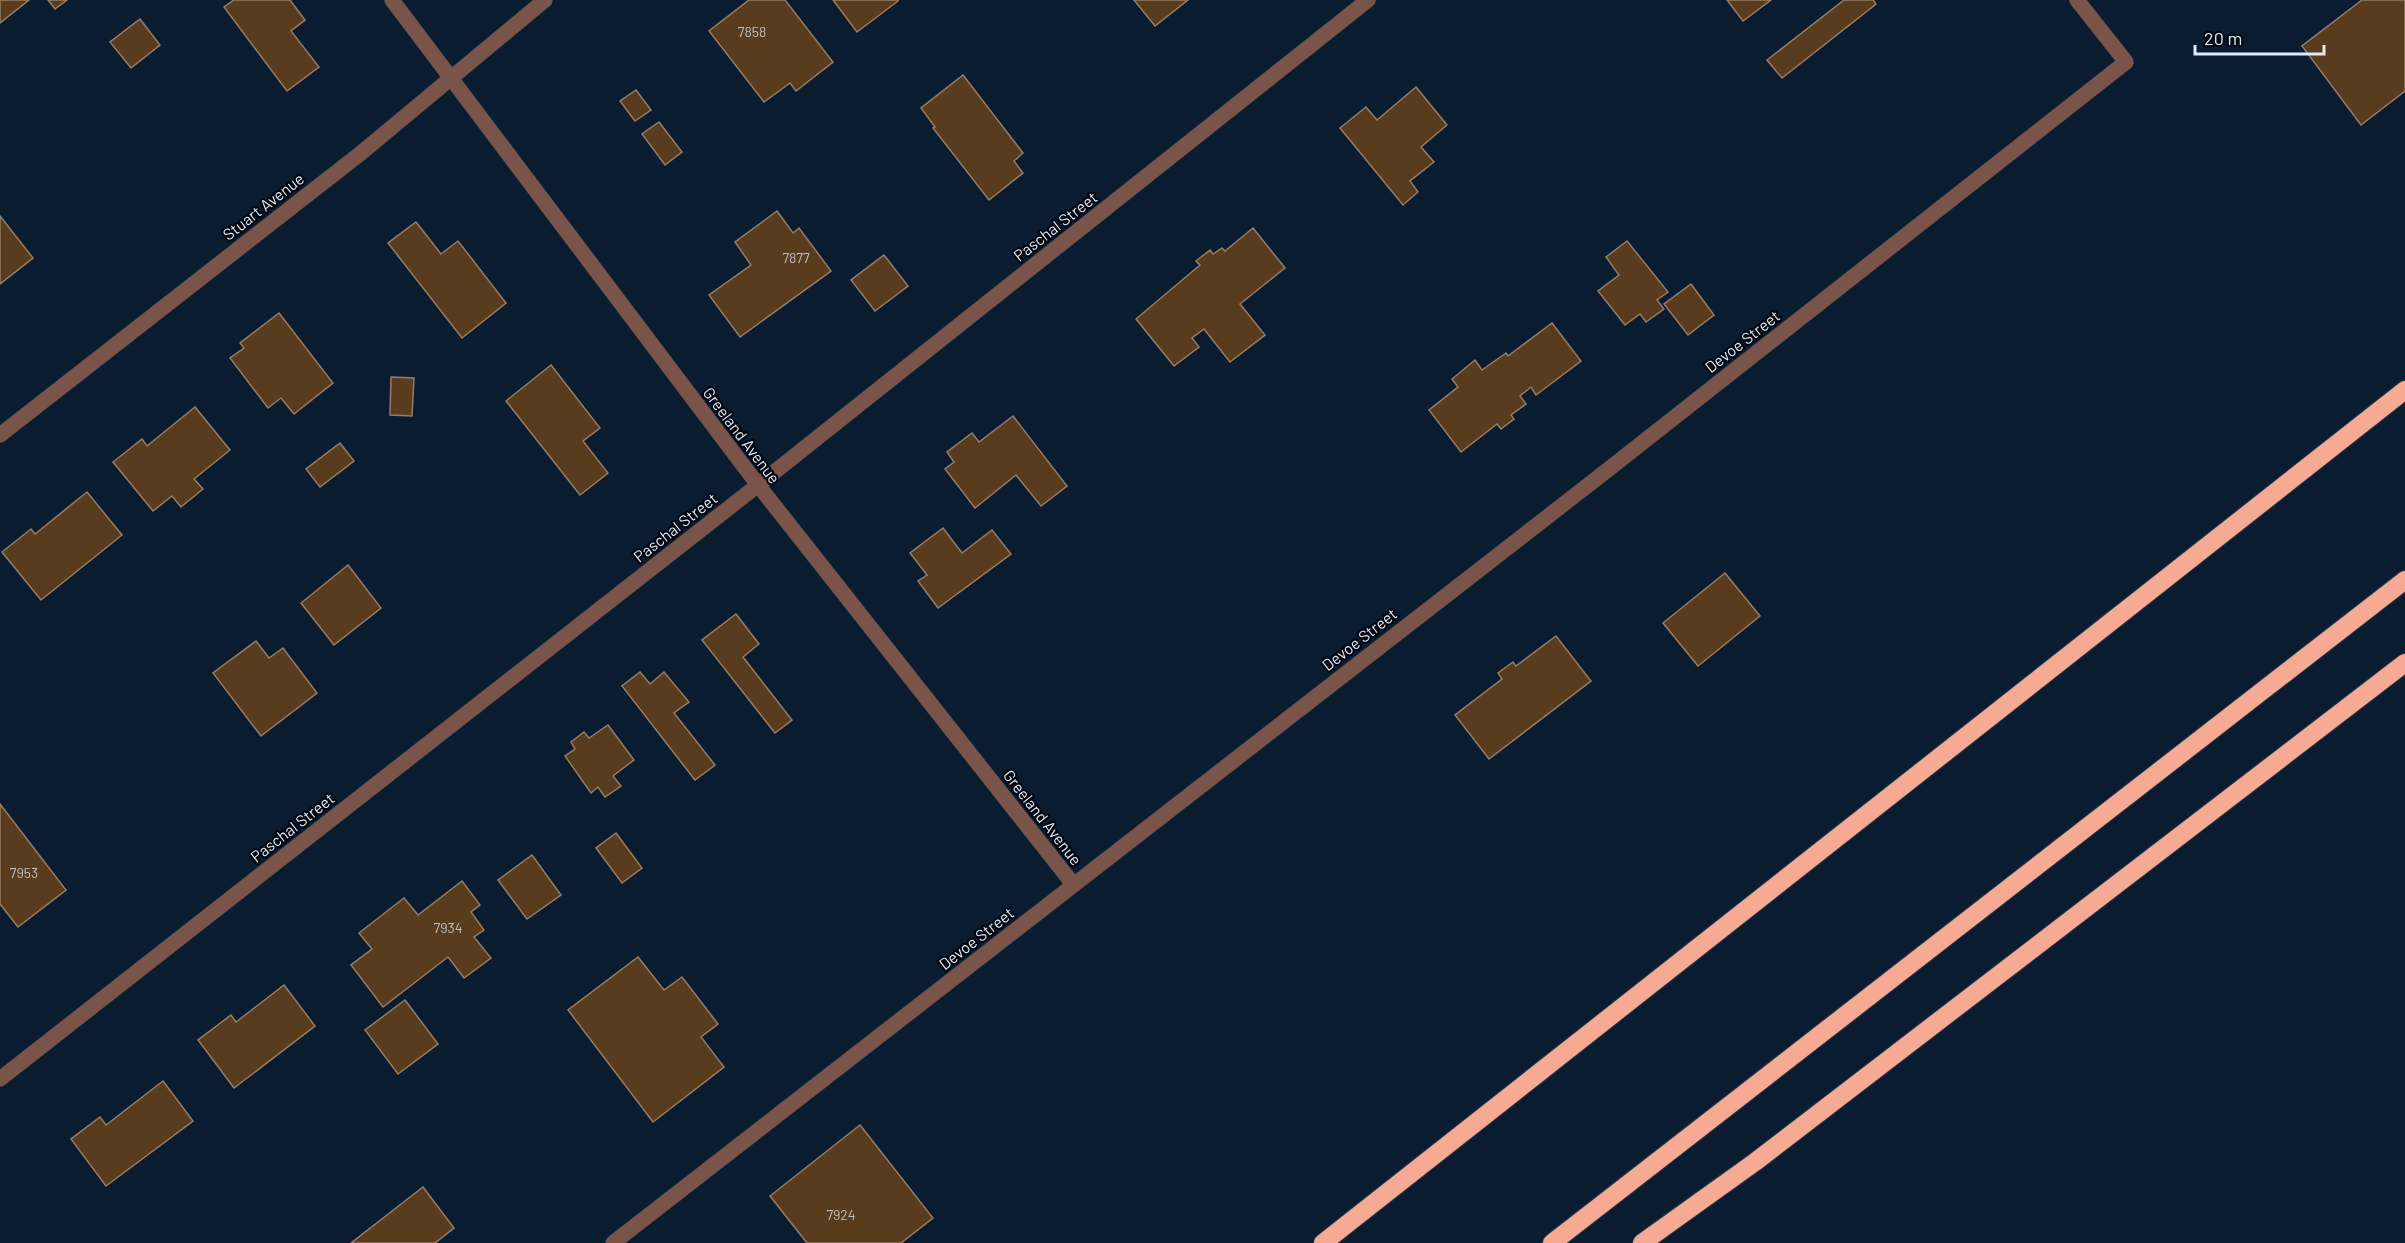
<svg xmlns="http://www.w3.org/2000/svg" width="2405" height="1243" font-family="Barlow,sans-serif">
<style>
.building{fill:#593b1e;stroke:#977d65;stroke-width:1.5}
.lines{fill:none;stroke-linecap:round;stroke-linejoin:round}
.minor-casing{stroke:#28394c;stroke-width:16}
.motorway-casing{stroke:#28394c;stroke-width:20}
.minor{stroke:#7a5449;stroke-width:15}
.motorway{stroke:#f6aa93;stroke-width:18}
.labels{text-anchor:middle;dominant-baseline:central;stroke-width:4.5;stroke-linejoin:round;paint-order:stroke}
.number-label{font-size:14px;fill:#bebfc3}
.street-label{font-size:16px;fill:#dfebfa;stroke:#02060f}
</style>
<rect width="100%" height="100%" fill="#0a1c30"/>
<!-- building -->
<g class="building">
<path d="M0,0H29L0,23Z"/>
<path d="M48,0H67L55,9Z"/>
<path d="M234,0H290L305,20L291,31L319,67L287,91L224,7Z"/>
<path d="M749,0H785L833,62L796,91L790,83L764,102L709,31Z"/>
<path d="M833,0H898V1L857,32Z"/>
<path d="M1134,0H1188L1155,26Z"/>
<path d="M1727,0H1771L1743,21Z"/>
<path d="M1844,0H1873L1876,4L1782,78L1767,60Z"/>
<path d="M2362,0H2405V91L2361,125L2302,46Z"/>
<path d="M140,19L160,45L131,68L110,42Z"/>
<path d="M963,75L1023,153L1014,161L1023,173L989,200L933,128L935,127L921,108Z"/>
<path d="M1416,87L1447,125L1421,147L1434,162L1410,181L1418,192L1403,205L1340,128L1366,107L1377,120Z"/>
<path d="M636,90L651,110L635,121L620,101Z"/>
<path d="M659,122L682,152L665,165L642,134Z"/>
<path d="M777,211L793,233L799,228L831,271L740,337L709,295L751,265L735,242Z"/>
<path d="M0,216L33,258L0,284Z"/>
<path d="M416,222L441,254L458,241L506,303L462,338L388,243Z"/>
<path d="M1253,228L1285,268L1240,304L1265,335L1230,362L1204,329L1192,338L1199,347L1174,366L1136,319L1200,265L1196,261L1210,250L1213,254L1222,248L1225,251Z"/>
<path d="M1627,241L1668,292L1657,300L1664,309L1646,322L1640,314L1625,325L1598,291L1619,275L1606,257Z"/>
<path d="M884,255L908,286L875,311L851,280Z"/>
<path d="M1691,284L1714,315L1688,335L1664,304Z"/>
<path d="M279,313L333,383L294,414L281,398L268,408L230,358L244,348L240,343Z"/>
<path d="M1552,323L1581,361L1536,395L1531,387L1520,396L1526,404L1511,415L1514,419L1501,429L1497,424L1461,452L1429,410L1458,387L1452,379L1475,360L1482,370L1506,353L1508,356Z"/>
<path d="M551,365L600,428L583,441L608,473L580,495L506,401Z"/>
<path d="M391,377L414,378L412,416L390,415Z"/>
<path d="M195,407L230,450L194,479L203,489L181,507L172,496L153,511L113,462L142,439L147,446Z"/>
<path d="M1013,416L1067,486L1041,506L1016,475L975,508L945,469L954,462L947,452L972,433L979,442Z"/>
<path d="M340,443L354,461L320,487L306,469Z"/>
<path d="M87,492L122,535L41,600L2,552L31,529L35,534Z"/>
<path d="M943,528L962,553L992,530L1011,554L938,608L918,581L927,575L910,553Z"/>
<path d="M348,565L381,608L334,645L301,603Z"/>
<path d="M1725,573L1760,616L1698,666L1663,623Z"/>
<path d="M736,614L759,644L743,657L792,720L775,733L702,640Z"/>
<path d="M1556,636L1591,681L1489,759L1455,715L1502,679L1498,673L1513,662L1516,666Z"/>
<path d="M256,641L269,658L283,648L317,693L261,736L213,673Z"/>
<path d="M640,672L650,684L664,672L689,702L674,713L715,765L695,780L622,686Z"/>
<path d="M608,725L634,760L613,776L621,786L605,797L598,787L591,793L565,756L575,749L571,742L584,732L589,738Z"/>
<path d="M0,804L66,890L18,927L0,904Z"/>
<path d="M616,833L642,868L622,883L596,848Z"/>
<path d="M532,855L561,895L527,919L498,880Z"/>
<path d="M462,881L480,905L471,912L484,930L474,937L491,958L464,978L448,957L383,1007L351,965L372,949L359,933L404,898L418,915Z"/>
<path d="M638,957L664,990L682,977L718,1024L701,1037L724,1067L653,1122L568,1010Z"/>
<path d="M284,985L315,1026L234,1088L198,1040L231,1015L236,1022Z"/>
<path d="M405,1000L438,1044L398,1074L365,1030Z"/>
<path d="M163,1081L193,1121L106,1186L71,1139L100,1117L106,1125Z"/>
<path d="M860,1125L933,1218L901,1243H807L770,1196Z"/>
<path d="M423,1187L454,1228L435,1243H351Z"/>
</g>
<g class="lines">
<!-- minor casing -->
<g class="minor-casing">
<g id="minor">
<path d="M392,0L758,485L1073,884"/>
<path d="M0,435L361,153L545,0"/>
<path d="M0,1079L758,485L1368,0"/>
<path d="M613,1243L1605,472L2126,62L2077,0"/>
</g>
</g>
<!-- motorway casing -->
<g class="motorway-casing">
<g id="motorway">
<path d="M1323,1243L2405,390"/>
<path d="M1552,1243L2405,580"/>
<path d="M1642,1243L1755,1162L2405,663"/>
</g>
</g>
<!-- minor -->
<use href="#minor" class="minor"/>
<!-- motorway -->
<use href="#motorway" class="motorway"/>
</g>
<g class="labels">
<!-- number labels -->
<g class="number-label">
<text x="752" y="31">7858</text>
<text x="796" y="257">7877</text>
<text x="24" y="872">7953</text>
<text x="448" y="927">7934</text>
<text x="841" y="1214">7924</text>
</g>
<!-- street labels -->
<g class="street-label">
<text transform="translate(263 206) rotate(-38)">Stuart Avenue</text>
<text transform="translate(1055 226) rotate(-38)">Paschal Street</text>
<text transform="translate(1742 341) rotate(-38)">Devoe Street</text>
<text transform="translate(742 435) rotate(53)">Greeland Avenue</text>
<text transform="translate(675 527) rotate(-38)">Paschal Street</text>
<text transform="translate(1359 639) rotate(-38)">Devoe Street</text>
<text transform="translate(1043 817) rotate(52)">Greeland Avenue</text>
<text transform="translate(292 827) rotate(-38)">Paschal Street</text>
<text transform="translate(976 938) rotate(-38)">Devoe Street</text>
</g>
</g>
<!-- scale -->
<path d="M2195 45v9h129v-9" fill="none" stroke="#dfebfa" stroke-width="3"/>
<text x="2204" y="45" font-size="18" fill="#dfebfa" stroke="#02060f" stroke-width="4.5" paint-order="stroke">20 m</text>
</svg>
